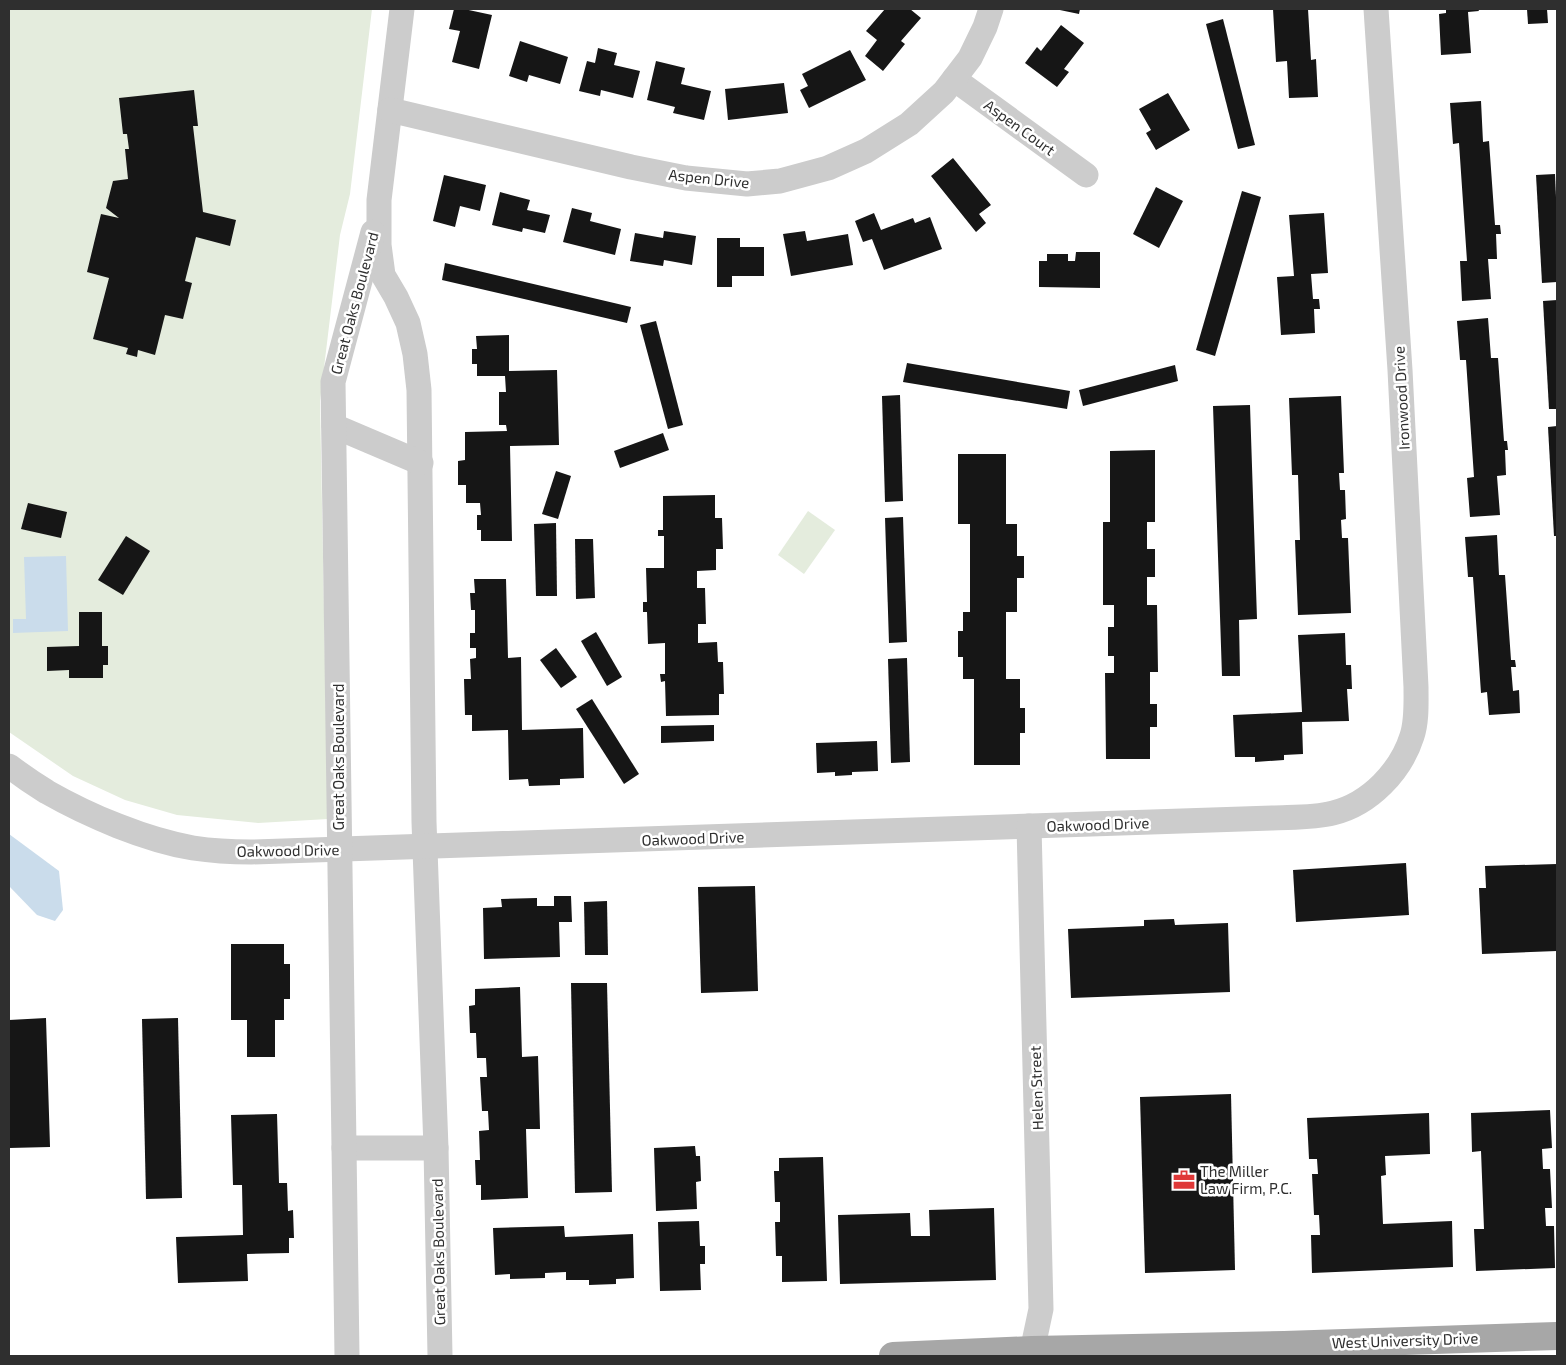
<svg xmlns="http://www.w3.org/2000/svg" width="1566" height="1365" font-family="'Exo 2',sans-serif">
<style>
.green{fill:#e4ecdd}
.water{fill:#cadceb}
.building{fill:#161616}
.lines{fill:none;stroke-linecap:round;stroke-linejoin:round}
.minor{stroke:#ccc;stroke-width:25}
.major{stroke:#a7a7a7;stroke-width:28}
.labels{text-anchor:middle;dominant-baseline:central;stroke-width:5;stroke-linejoin:round;paint-order:stroke}
.street-label{font-size:15px;fill:#2f2f2f;stroke:#fff}
.poi-label{font-size:15px;fill:#2f2f2f;stroke:#fff;text-anchor:start}
</style>
<rect width="100%" height="100%" fill="#fff"/>
<!-- green -->
<g class="green">
<path d="M9,9H372L350,194L340,235L320,401L328,819L258,823L177,815L125,800L73,776L9,732Z"/>
<path d="M808,511L835,530L804,574L778,555Z"/>
</g>
<!-- water -->
<g class="water">
<path d="M66,556L68,631L13,633V619H26L24,557Z"/>
<path d="M9,834L59,871L63,910L55,921L37,915L9,886Z"/>
</g>
<!-- building -->
<g class="building">
<path d="M454,9H464L492,15L479,69L452,62L460,31L449,29Z"/>
<path d="M885,9H910L921,18L901,41L905,44L883,71L865,56L877,40L866,31Z"/>
<path d="M1055,9H1080L1079,14Z"/>
<path d="M1273,9H1308L1311,60L1316,59L1318,97L1289,98L1287,61L1276,62Z"/>
<path d="M1446,9H1478L1479,11L1468,12L1471,53L1441,55L1439,14L1446,13Z"/>
<path d="M1527,9H1547L1548,23L1528,24Z"/>
<path d="M1223,19L1255,145L1238,149L1206,24Z"/>
<path d="M1061,25L1084,43L1064,69L1069,72L1057,87L1025,63L1037,47L1041,51Z"/>
<path d="M520,41L568,57L560,84L529,75L527,82L509,76Z"/>
<path d="M598,48L617,53L614,65L640,71L633,98L601,90L600,96L579,91L587,61L595,63Z"/>
<path d="M850,50L866,80L809,108L800,90L808,86L802,74Z"/>
<path d="M656,61L685,68L681,84L711,91L704,120L673,113L675,107L647,100Z"/>
<path d="M784,83L788,113L728,120L725,89Z"/>
<path d="M194,90L198,126H193L203,212L236,220L230,246L196,237L185,281L192,283L183,319L165,315L155,355L138,350L137,357L126,354L128,348L93,339L109,278L87,272L101,214L119,218L106,208L113,181L128,179L125,149H129L127,134H123L119,98Z"/>
<path d="M1168,93L1190,130L1156,150L1146,133L1151,130L1139,109Z"/>
<path d="M1481,101L1483,142L1489,141L1495,225H1500L1501,234H1496L1497,259H1488L1491,299L1462,301L1460,261H1467L1459,143L1453,144L1450,103Z"/>
<path d="M953,158L991,205L979,214L986,223L976,232L931,176Z"/>
<path d="M1555,174L1557,220V282L1542,283L1536,175Z"/>
<path d="M444,175L486,185L480,211L460,206L455,227L433,221Z"/>
<path d="M1156,187L1183,201L1159,248L1133,234Z"/>
<path d="M1242,191L1261,197L1215,356L1196,350Z"/>
<path d="M500,192L530,200L527,210L550,215L545,233L523,228L522,232L492,225Z"/>
<path d="M572,208L592,213L590,221L621,229L615,255L563,242Z"/>
<path d="M874,213L881,230L913,218L915,223L930,217L942,249L884,270L872,239L863,242L855,221Z"/>
<path d="M1324,213L1328,273L1311,274L1313,299H1319L1320,309H1314L1315,333L1281,335L1277,277L1294,276L1289,215Z"/>
<path d="M664,231L696,236L692,265L664,260L663,266L630,261L635,233L663,238Z"/>
<path d="M805,231L807,241L848,234L853,265L791,276L783,234Z"/>
<path d="M717,238H740V247H764V276H732V287H717Z"/>
<path d="M1076,252H1100V288L1039,287V261H1047V254H1068V261H1075Z"/>
<path d="M445,263L631,307L627,323L442,280Z"/>
<path d="M1557,300V409H1549L1543,301Z"/>
<path d="M1488,318L1491,358H1498L1504,441H1507L1508,450H1505L1506,475L1497,476L1500,515L1470,517L1467,478L1474,477L1466,360H1460L1457,321Z"/>
<path d="M656,321L683,425L668,429L640,325Z"/>
<path d="M509,335V371L557,370L559,445L510,446L512,541H481V530H477V515H481L480,503H466V485H458V461L465,460V432L507,431L506,425H499V392H506L505,376H477V364H472V349H477L476,336Z"/>
<path d="M907,363L1070,391L1067,409L903,382Z"/>
<path d="M1175,365L1178,381L1083,406L1079,390Z"/>
<path d="M900,395L903,501L885,502L882,396Z"/>
<path d="M1341,396L1344,473H1339L1340,490H1345L1346,519L1341,520L1342,538H1348L1351,613L1298,615L1295,540H1300L1298,475H1292L1289,398Z"/>
<path d="M1250,405L1257,619L1239,620L1240,676H1222L1213,406Z"/>
<path d="M1557,426V536H1554L1548,427Z"/>
<path d="M663,433L669,450L620,468L614,451Z"/>
<path d="M1155,450V522H1147V549H1155V577H1147V605H1157L1158,672H1150V704H1157V727H1150V759H1106L1105,673H1114V656H1108V627H1114V605H1103V522H1110V451Z"/>
<path d="M958,454H1006V524H1017V556H1024V578H1017V612H1006V679H1020V708H1025V733H1020V765H974V679H963V657H958V631H963V612H970V524H958Z"/>
<path d="M556,471L571,476L558,519L542,514Z"/>
<path d="M715,495V518H722L723,549H716V570L697,571V588H705L706,624H698V643L717,642L718,662H723L724,694H719V715L666,716L665,681L661,682L660,674H665V643L648,644L647,612H643V602H647L646,568H664V536H658V530H663V496Z"/>
<path d="M28,503L67,512L61,538L21,529Z"/>
<path d="M903,517L907,642L889,643L885,518Z"/>
<path d="M556,523L557,596H536L534,524Z"/>
<path d="M1497,535L1499,575H1505L1511,660H1515L1516,667H1511L1513,691L1519,690L1520,713L1489,715L1487,692L1481,693L1473,577H1468L1465,537Z"/>
<path d="M126,536L150,551L123,595L98,580Z"/>
<path d="M575,539H593L595,598L576,599Z"/>
<path d="M474,579H506L508,658L521,657L522,730L583,728L584,778L560,779V785L529,786L528,779L509,780L508,730L472,731V715H465L464,679H471L470,659L476,658V648H470V633H475V610H471L470,593H475Z"/>
<path d="M79,612H102V646H108V665H103V678H69V670L47,671V647L79,646Z"/>
<path d="M596,632L622,677L607,686L581,641Z"/>
<path d="M1345,633L1346,665H1351L1352,689H1347L1349,721L1302,722L1303,754L1284,755V760L1255,762V757H1235L1233,715L1302,712L1298,635Z"/>
<path d="M556,648L577,677L561,688L540,660Z"/>
<path d="M907,658L910,762L891,763L888,659Z"/>
<path d="M592,699L639,774L624,784L576,709Z"/>
<path d="M714,725V741L661,743V726Z"/>
<path d="M877,741L878,771L852,772V775L835,776V772L817,773L816,743Z"/>
<path d="M1406,863L1409,915L1296,922L1293,870Z"/>
<path d="M1557,864V951L1482,954L1479,888H1486L1485,866Z"/>
<path d="M755,886L758,991L701,993L698,887Z"/>
<path d="M554,896H571L572,922H559L560,957L484,959L483,908L502,907L501,899L537,898V906H554Z"/>
<path d="M607,901L608,955H585L584,902Z"/>
<path d="M1174,919L1175,925L1228,923L1230,992L1071,998L1068,929L1144,926V920Z"/>
<path d="M231,944H284V964H290V999H284V1020H275V1057H247V1020H231Z"/>
<path d="M571,983H607L612,1192L575,1193Z"/>
<path d="M520,987L522,1057L538,1056L540,1129H526L528,1198L481,1200V1185H476L475,1160H480L479,1131L489,1130L488,1111H482L480,1077H487L486,1058H477L476,1033H470L469,1006L475,1005V989Z"/>
<path d="M46,1018L50,1147L9,1148V1020Z"/>
<path d="M178,1018L182,1198L146,1199L142,1019Z"/>
<path d="M1231,1094L1235,1270L1145,1273L1140,1097Z"/>
<path d="M1550,1110L1552,1148L1542,1149L1543,1169H1550L1552,1208H1545L1546,1226H1554L1555,1268L1476,1271L1474,1229H1484L1481,1151L1472,1152L1471,1113Z"/>
<path d="M1429,1113L1430,1154L1385,1156L1386,1175L1381,1176L1383,1224L1452,1221L1453,1267L1312,1273L1311,1235H1320L1319,1215H1314L1312,1174H1318L1317,1159H1309L1307,1118Z"/>
<path d="M277,1114L279,1183H287L288,1211L293,1210L294,1238H289V1253L247,1254L248,1281L178,1283L176,1237L243,1235L242,1185H233L231,1115Z"/>
<path d="M695,1146L696,1156H700L701,1181L696,1182L697,1209L656,1211L654,1148Z"/>
<path d="M823,1157L827,1281L782,1282V1256H776L775,1222H780V1202H775L774,1171H779V1158Z"/>
<path d="M994,1208L996,1280L840,1284L838,1215L910,1213L911,1236H930L929,1210Z"/>
<path d="M699,1221L700,1246H705V1264H700L701,1290L660,1291L658,1222Z"/>
<path d="M564,1226L565,1237L633,1234L634,1278L616,1279V1284L589,1285V1280H566V1272L545,1273V1278L510,1279V1274L495,1275L493,1228Z"/>
</g>
<g class="lines">
<!-- minor -->
<g class="minor">
<path d="M402,9L379,200V245L383,275L396,297L408,323L415,354L419,390L424,822L436,1148L440,1356"/>
<path d="M954,79L1086,175"/>
<path d="M390,110L631,167L686,178L747,184L780,181L828,168L866,151L909,124L944,92L970,58L985,27L991,9"/>
<path d="M334,426L421,463"/>
<path d="M9,766C21,775 34,784 47,792C89,816 146,840 193,848C213,851 231,852 251,852L1272,818C1292,817 1314,818 1333,813C1370,804 1401,771 1412,736C1417,721 1416,703 1416,687L1400,370L1376,9"/>
<path d="M1029,826L1041,1309L1031,1356"/>
<path d="M344,1148H436"/>
<path d="M347,1356L333,382L373,232"/>
</g>
<!-- major -->
<path class="major" d="M893,1356L1032,1350L1284,1345L1557,1336"/>
</g>
<!-- icons -->
<defs>
<g id="office-bare" transform="scale(1.725)"><path d="M-6-3h4V-5.5h4V-3h4V5H-6ZM-1-4.5V-3h2v-1.5ZM-6 0V1H6V0Z" fill="#df3838" stroke="#fff" stroke-width="2.5" paint-order="stroke"/></g>
</defs>
<g fill-rule="evenodd">
<use href="#office-bare" x="1184" y="1180"/>
</g>
<g class="labels">
<!-- street labels -->
<g class="street-label">
<text transform="translate(1020 127) rotate(36)">Aspen Court</text>
<text transform="translate(709 178) rotate(6)">Aspen Drive</text>
<text transform="translate(354 303) rotate(-75)">Great Oaks Boulevard</text>
<text transform="translate(1401 398) rotate(-93)">Ironwood Drive</text>
<text transform="translate(338 757) rotate(-90)">Great Oaks Boulevard</text>
<text transform="translate(1098 824) rotate(-2)">Oakwood Drive</text>
<text transform="translate(693 838) rotate(-2)">Oakwood Drive</text>
<text transform="translate(288 850) rotate(-1)">Oakwood Drive</text>
<text transform="translate(1036 1088) rotate(-92)">Helen Street</text>
<text transform="translate(438 1252) rotate(-91)">Great Oaks Boulevard</text>
<text transform="translate(1405 1340) rotate(-2)">West University Drive</text>
</g>
<!-- poi labels -->
<g class="poi-label">
<text x="1200" y="1171">The Miller<tspan x="1200" dy="17">Law Firm, P.C.</tspan></text>
</g>
</g>
<!-- border -->
<rect width="1566" height="1365" fill="none" stroke="#2f2f2f" stroke-width="20"/>
</svg>
